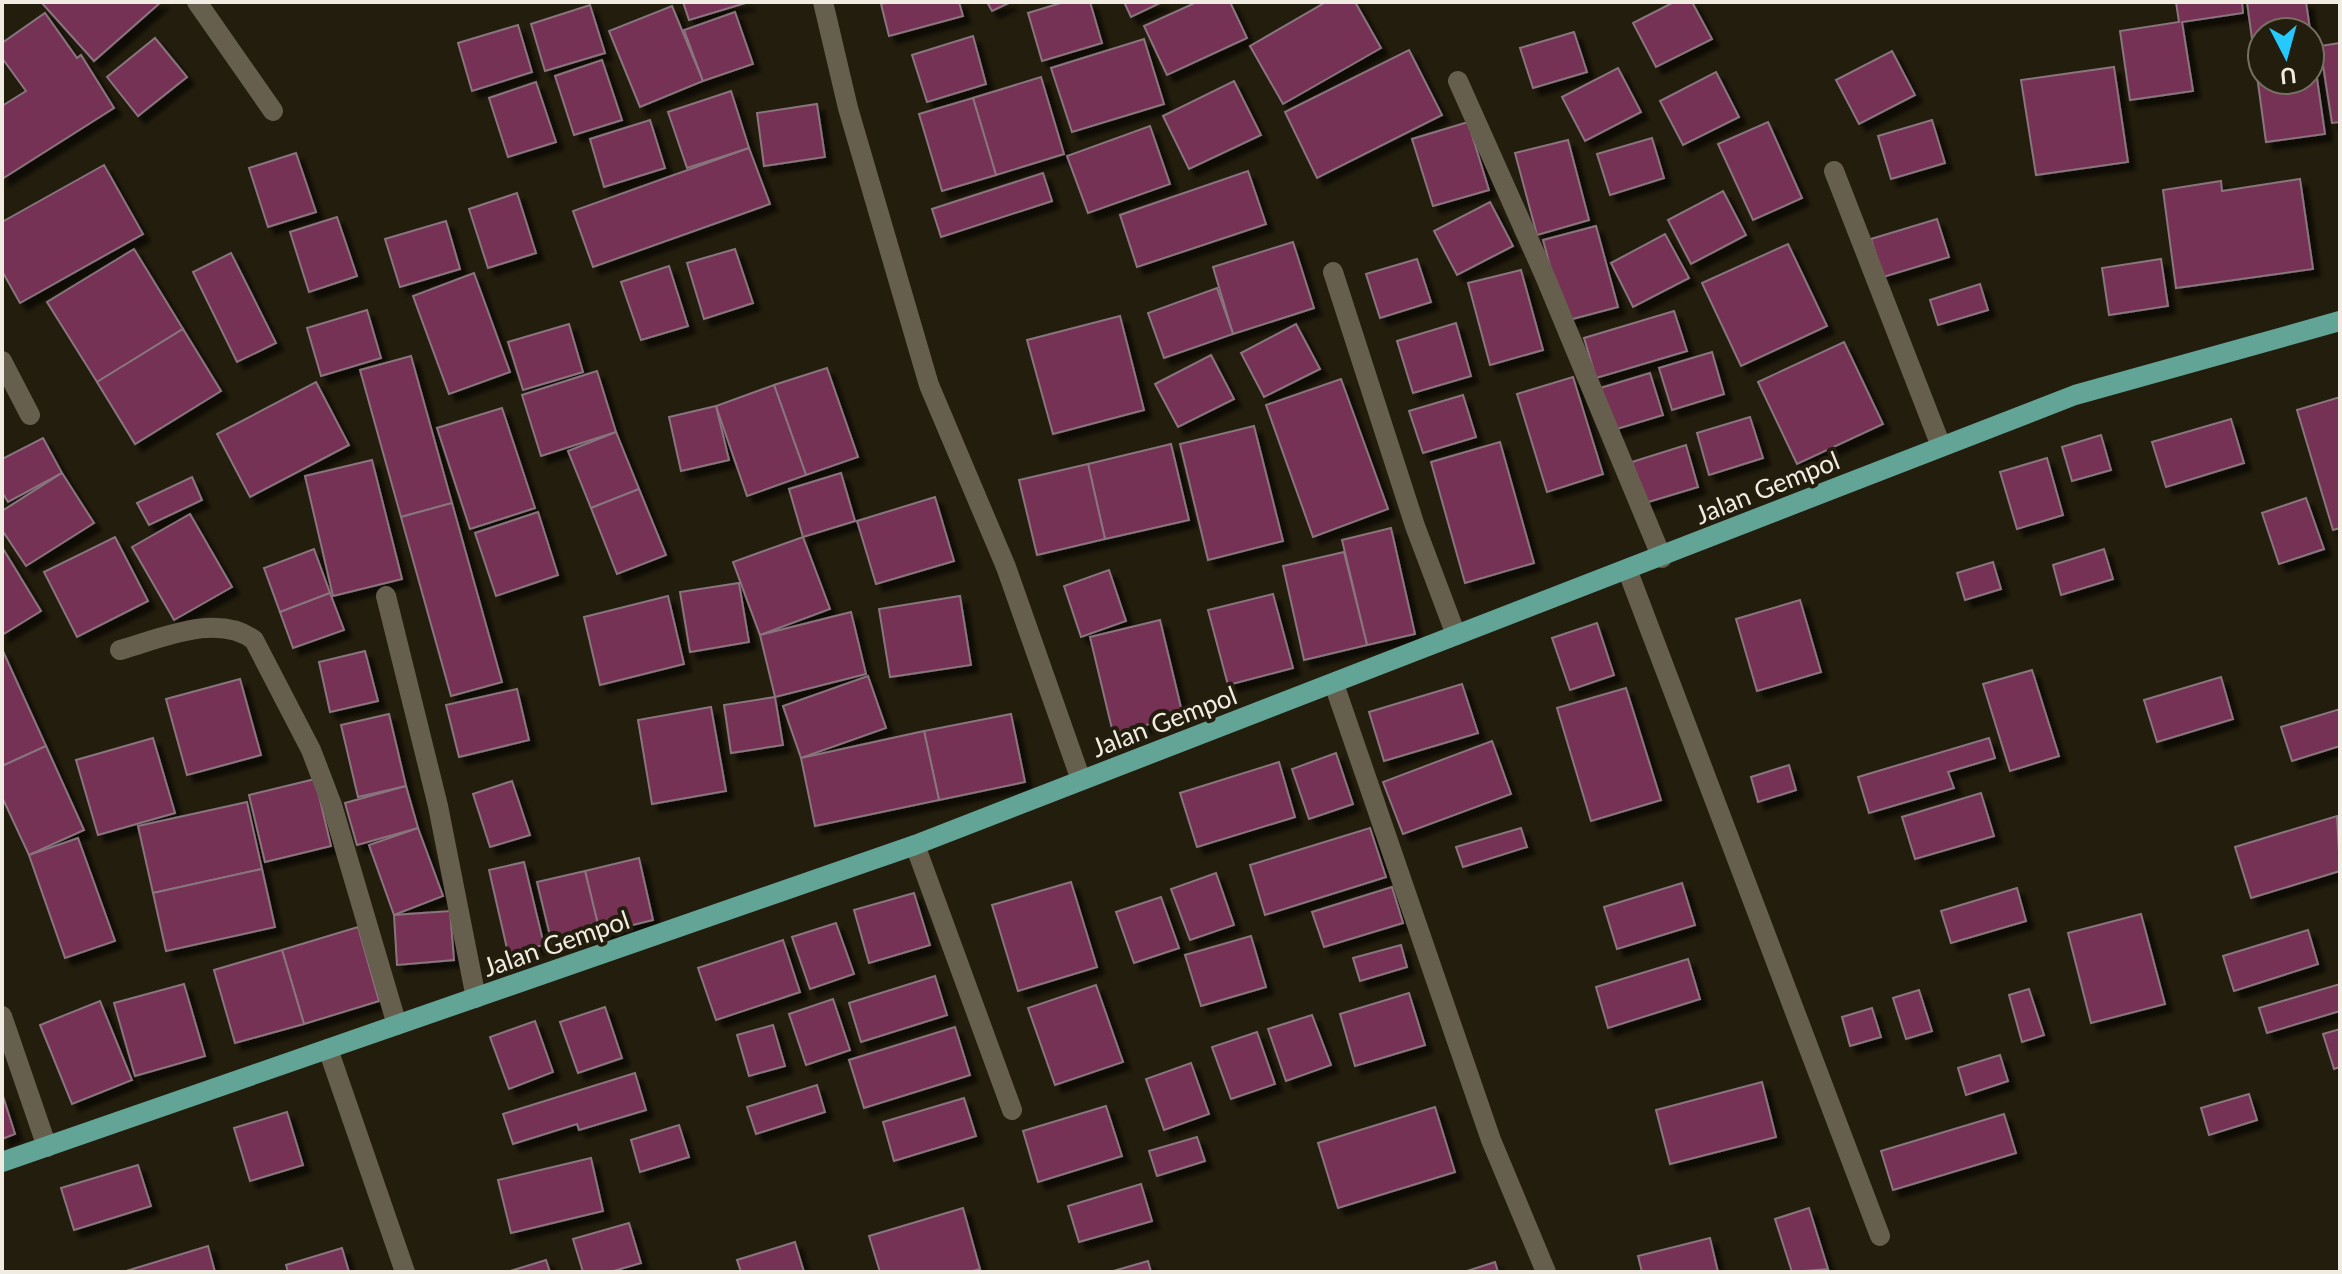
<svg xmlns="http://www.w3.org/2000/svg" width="2342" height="1274" font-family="Lato,sans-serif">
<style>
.building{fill:#753055;stroke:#89747d;stroke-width:2;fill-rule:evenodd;filter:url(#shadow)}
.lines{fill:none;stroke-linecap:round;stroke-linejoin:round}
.minor{stroke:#665f4d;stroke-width:20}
.major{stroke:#62a496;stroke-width:20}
.labels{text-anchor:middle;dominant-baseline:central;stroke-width:8;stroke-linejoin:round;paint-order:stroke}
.street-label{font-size:26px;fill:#f1ece2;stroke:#231d0d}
</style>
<defs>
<filter id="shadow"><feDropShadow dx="7" dy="7" stdDeviation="2" flood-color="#0009"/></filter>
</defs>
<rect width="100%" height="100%" fill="#231d0d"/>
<!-- building -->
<g class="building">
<path d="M41,2H161L94,61Z"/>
<path d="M683,2H749L689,20Z"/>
<path d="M890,2H959L963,16L889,36L881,4Z"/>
<path d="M987,2H1011L992,11Z"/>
<path d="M1064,2H1090L1102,43L1042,61L1028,13Z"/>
<path d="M1124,2H1162L1131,17Z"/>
<path d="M1197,2H1230L1247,38L1167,75L1144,26Z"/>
<path d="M1326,2H1355L1381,48L1283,104L1250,46Z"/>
<path d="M1674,2H1692L1712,39L1656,67L1633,23Z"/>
<path d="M2176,2H2242L2243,13L2182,22L2193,91L2130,100L2120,31L2179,22Z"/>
<path d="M2247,2H2306L2325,134L2266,142ZM2262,32H2310V80H2262Z"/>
<path d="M590,5L605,53L545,71L531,24Z"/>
<path d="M672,6L703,81L640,107L609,31Z"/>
<path d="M735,12L753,64L703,81L684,30Z"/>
<path d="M45,13L77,58L81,55L114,108L2,179V106L26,91L2,58V43Z"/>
<path d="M518,25L532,72L472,91L458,43Z"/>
<path d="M1574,32L1587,72L1533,88L1520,48Z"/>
<path d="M973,36L986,84L927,102L912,55Z"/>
<path d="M155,38L187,77L138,116L107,77Z"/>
<path d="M1144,39L1164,104L1072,132L1051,68Z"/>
<path d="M2340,43V122L2332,123L2320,46Z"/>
<path d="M1409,50L1442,115L1317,178L1285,112Z"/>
<path d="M1892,51L1915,95L1859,124L1836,80Z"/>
<path d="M602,60L622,120L574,135L555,76Z"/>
<path d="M2114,67L2128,162L2036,175L2021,80Z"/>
<path d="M1618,68L1641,112L1585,141L1562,97Z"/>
<path d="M1716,72L1739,117L1683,145L1660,101Z"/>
<path d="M1041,77L1064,154L996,175L973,98Z"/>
<path d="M1234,81L1261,135L1189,169L1163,116Z"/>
<path d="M536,82L556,142L508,157L489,98Z"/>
<path d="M731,91L749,148L687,168L668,112Z"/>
<path d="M973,98L996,175L942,191L919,114Z"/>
<path d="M817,104L825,157L764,166L757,113Z"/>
<path d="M650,120L665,168L604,187L590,139Z"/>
<path d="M1932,120L1945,163L1891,179L1878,136Z"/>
<path d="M1468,122L1489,190L1433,206L1412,139Z"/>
<path d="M1768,122L1802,198L1753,220L1718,144Z"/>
<path d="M1150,126L1170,184L1088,213L1067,156Z"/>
<path d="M1652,138L1664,178L1610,195L1597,154Z"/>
<path d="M1568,140L1589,220L1537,235L1515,153Z"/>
<path d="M749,148L770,204L593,267L573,211Z"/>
<path d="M296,153L316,212L268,227L249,168Z"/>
<path d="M104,165L143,234L20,303L2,271V222Z"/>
<path d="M1248,171L1266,224L1137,267L1120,215Z"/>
<path d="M1043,173L1052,201L941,237L932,209Z"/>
<path d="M2300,179L2313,269L2176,288L2163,190L2221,181L2222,191Z"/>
<path d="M1723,191L1746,235L1691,264L1668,220Z"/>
<path d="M517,193L536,253L488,268L469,209Z"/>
<path d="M1490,202L1513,246L1457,275L1434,231Z"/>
<path d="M337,217L357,276L309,292L290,232Z"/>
<path d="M1937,219L1949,257L1883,277L1871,239Z"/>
<path d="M446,221L460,269L400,287L385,239Z"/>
<path d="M1596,226L1618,307L1565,321L1543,240Z"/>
<path d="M1665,234L1689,278L1633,307L1611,263Z"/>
<path d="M1293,242L1314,308L1233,334L1213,267Z"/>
<path d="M1788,244L1827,326L1741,366L1702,283Z"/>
<path d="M134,249L183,329L97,382L47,302Z"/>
<path d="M735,249L753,303L704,319L687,263Z"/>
<path d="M231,253L276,343L237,362L193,272Z"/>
<path d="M1417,259L1431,302L1380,318L1366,274Z"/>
<path d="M2161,259L2168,306L2109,315L2102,268Z"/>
<path d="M669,266L688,326L641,340L621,282Z"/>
<path d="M1521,270L1543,350L1490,365L1468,283Z"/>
<path d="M474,273L510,372L449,394L413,296Z"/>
<path d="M1980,284L1988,310L1938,325L1930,300Z"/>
<path d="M1217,288L1233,334L1164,358L1148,313Z"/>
<path d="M367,310L381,358L321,376L307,328Z"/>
<path d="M1674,311L1687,351L1596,378L1584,338Z"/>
<path d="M1120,316L1144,410L1053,434L1027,340Z"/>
<path d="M1456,323L1471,376L1413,393L1397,341Z"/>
<path d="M569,324L583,372L523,390L508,342Z"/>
<path d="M1296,324L1320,369L1264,397L1241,353Z"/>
<path d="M183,329L221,391L135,444L97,382Z"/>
<path d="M1844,342L1883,424L1797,464L1758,382Z"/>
<path d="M1712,352L1724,394L1672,410L1659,368Z"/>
<path d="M1211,355L1234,399L1178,427L1155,384Z"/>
<path d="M411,356L452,503L401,517L360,370Z"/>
<path d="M827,368L858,457L806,475L774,385Z"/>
<path d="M597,371L616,432L541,456L522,395Z"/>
<path d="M1650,373L1663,415L1610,431L1597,389Z"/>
<path d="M1573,377L1603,474L1547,492L1517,394Z"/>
<path d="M1341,379L1388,509L1313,537L1266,405Z"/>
<path d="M316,382L349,445L250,497L217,434Z"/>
<path d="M774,385L806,475L747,496L716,406Z"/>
<path d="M1463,395L1476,437L1423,453L1409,411Z"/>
<path d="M2340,397V528L2333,530L2297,410Z"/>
<path d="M716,406L729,460L681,471L669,417Z"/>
<path d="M502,408L535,508L470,529L437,428Z"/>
<path d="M1750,417L1763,458L1709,475L1697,433Z"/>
<path d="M2231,419L2244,463L2166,487L2152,442Z"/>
<path d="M1254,426L1283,541L1208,560L1180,444Z"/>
<path d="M616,432L639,489L591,508L568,451Z"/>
<path d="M2101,435L2111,470L2072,481L2062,447Z"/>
<path d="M43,438L62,473L8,502L2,492V459Z"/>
<path d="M1500,442L1534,563L1465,583L1431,462Z"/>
<path d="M1171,444L1189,520L1105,539L1088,464Z"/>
<path d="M1686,445L1698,487L1645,503L1632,462Z"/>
<path d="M2047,458L2063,515L2017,529L2000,472Z"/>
<path d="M372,460L402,579L333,596L305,476Z"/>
<path d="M1088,464L1105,539L1037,555L1019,480Z"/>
<path d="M62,473L94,523L26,566L2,530V511Z"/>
<path d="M841,473L855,521L803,537L789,489Z"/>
<path d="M192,477L202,500L149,525L137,503Z"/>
<path d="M639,489L666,555L617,574L591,508Z"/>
<path d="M935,497L954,561L876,584L857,521Z"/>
<path d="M2306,498L2324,549L2279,564L2262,513Z"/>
<path d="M452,503L502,682L451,696L401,517Z"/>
<path d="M538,512L558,575L496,596L475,533Z"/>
<path d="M190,514L232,587L174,620L132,547Z"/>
<path d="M1391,528L1415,634L1367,645L1342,540Z"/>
<path d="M115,537L148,601L77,637L44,572Z"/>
<path d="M803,537L830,609L760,635L733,562Z"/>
<path d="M2,547L41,611L2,635Z"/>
<path d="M314,549L330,593L280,612L264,568Z"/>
<path d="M2104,549L2113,579L2061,595L2053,565Z"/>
<path d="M1344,552L1367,645L1304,660L1283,566Z"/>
<path d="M1993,562L2001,589L1965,600L1957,573Z"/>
<path d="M1109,570L1126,621L1081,637L1064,586Z"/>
<path d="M739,583L749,642L690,652L680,592Z"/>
<path d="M330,593L344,630L293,648L280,612Z"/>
<path d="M1273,594L1293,668L1228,685L1208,610Z"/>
<path d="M668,596L684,664L600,685L584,617Z"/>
<path d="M960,596L971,665L890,677L879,609Z"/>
<path d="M1800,600L1821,672L1757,691L1736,619Z"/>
<path d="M851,612L866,674L775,697L760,635Z"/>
<path d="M1160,620L1183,716L1113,733L1090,637Z"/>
<path d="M1597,623L1614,675L1570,690L1552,638Z"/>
<path d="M2,649L46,746L2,766Z"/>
<path d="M365,651L378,701L330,712L319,662Z"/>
<path d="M2032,670L2059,756L2010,771L1983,684Z"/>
<path d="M868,676L886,728L801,758L783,706Z"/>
<path d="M2221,677L2233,719L2157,742L2144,700Z"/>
<path d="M240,679L261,755L187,775L166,699Z"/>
<path d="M1462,684L1478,733L1384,761L1369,712Z"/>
<path d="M1626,688L1661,800L1591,821L1557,708Z"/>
<path d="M517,689L529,740L459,757L446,705Z"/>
<path d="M775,697L783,745L731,753L724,705Z"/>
<path d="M711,707L726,791L652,804L638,720Z"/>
<path d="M2340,709V746L2292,761L2281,727Z"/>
<path d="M389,714L406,786L358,797L341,725Z"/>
<path d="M1011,714L1025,782L939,800L924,731Z"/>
<path d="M924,731L939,800L815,826L801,758Z"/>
<path d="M153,738L175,813L98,835L76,760Z"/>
<path d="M1989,738L1995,758L1948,772L1954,788L1869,813L1858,777Z"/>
<path d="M1492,741L1511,794L1403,834L1383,782Z"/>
<path d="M46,746L84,830L29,855L2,797V766Z"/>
<path d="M1336,753L1353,804L1309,819L1292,769Z"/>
<path d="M1279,762L1295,817L1197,847L1180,793Z"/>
<path d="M1789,765L1796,790L1758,802L1751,777Z"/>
<path d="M315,779L331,846L265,862L249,795Z"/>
<path d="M512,781L530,835L490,847L473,794Z"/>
<path d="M406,786L418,828L357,845L345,803Z"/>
<path d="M1981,793L1994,836L1915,859L1902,817Z"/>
<path d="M247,802L262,869L153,893L138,826Z"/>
<path d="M2337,816L2340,871L2251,898L2235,847Z"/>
<path d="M418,828L443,896L394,915L369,845Z"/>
<path d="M1370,828L1386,877L1265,915L1250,865Z"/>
<path d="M1521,828L1527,847L1463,867L1456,847Z"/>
<path d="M78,838L115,941L65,958L29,855Z"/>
<path d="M639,858L653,920L600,933L585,871Z"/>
<path d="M524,862L544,945L508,953L489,870Z"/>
<path d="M262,869L275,927L166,951L153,893Z"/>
<path d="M585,871L600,933L552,944L537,882Z"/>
<path d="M1216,873L1234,925L1190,940L1171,889Z"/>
<path d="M1071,882L1097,967L1018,991L992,905Z"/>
<path d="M1682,883L1695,925L1617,949L1604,907Z"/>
<path d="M1392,887L1403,923L1324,947L1312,912Z"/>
<path d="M2017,888L2026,921L1951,943L1941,911Z"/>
<path d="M914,893L930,945L869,963L854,910Z"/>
<path d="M1161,897L1179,948L1134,963L1116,912Z"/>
<path d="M450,911L454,960L397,965L394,915Z"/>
<path d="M2141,914L2165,1004L2091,1023L2068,933Z"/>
<path d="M836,923L854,974L810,989L792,937Z"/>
<path d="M358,927L379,1001L304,1024L282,950Z"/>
<path d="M2308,930L2318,964L2234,991L2223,956Z"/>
<path d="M1251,936L1266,987L1201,1006L1185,955Z"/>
<path d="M783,940L800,992L716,1020L698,968Z"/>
<path d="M1401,945L1407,967L1360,981L1353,958Z"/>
<path d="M282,950L304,1024L235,1043L214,970Z"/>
<path d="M1688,959L1700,999L1608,1028L1596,987Z"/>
<path d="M935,976L947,1015L861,1042L849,1003Z"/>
<path d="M184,984L205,1056L135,1076L114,1003Z"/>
<path d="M2340,984V1011L2267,1033L2259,1008Z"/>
<path d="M1096,985L1123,1062L1055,1085L1028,1008Z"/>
<path d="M2029,989L2044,1035L2022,1042L2009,995Z"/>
<path d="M1919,990L1932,1031L1906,1039L1893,998Z"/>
<path d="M1409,993L1425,1045L1355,1066L1340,1014Z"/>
<path d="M833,999L850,1050L806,1065L789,1014Z"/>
<path d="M100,1001L132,1080L72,1104L40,1025Z"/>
<path d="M605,1007L622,1058L578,1073L560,1022Z"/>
<path d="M1872,1008L1881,1037L1850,1046L1842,1017Z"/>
<path d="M1312,1015L1331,1065L1286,1081L1268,1029Z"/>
<path d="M535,1021L553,1072L509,1089L490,1037Z"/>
<path d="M773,1025L785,1066L749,1076L737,1035Z"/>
<path d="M955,1027L970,1075L864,1108L849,1060Z"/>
<path d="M2340,1029V1067L2334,1069L2323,1034Z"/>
<path d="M1257,1032L1275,1084L1231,1099L1212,1047Z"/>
<path d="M2000,1055L2008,1081L1966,1095L1958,1068Z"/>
<path d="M1191,1063L1209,1114L1164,1130L1146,1079Z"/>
<path d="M635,1073L646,1110L579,1130L577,1124L513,1144L503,1114Z"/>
<path d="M1762,1082L1776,1137L1670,1164L1656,1110Z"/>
<path d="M817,1085L825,1112L756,1134L747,1107Z"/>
<path d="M2,1093L15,1134L2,1139Z"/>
<path d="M2249,1094L2257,1120L2209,1135L2201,1108Z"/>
<path d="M964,1098L976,1136L894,1161L883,1122Z"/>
<path d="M1106,1106L1122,1156L1038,1182L1023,1131Z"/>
<path d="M1435,1107L1455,1172L1338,1208L1318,1143Z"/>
<path d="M287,1112L303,1165L250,1181L234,1128Z"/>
<path d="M2004,1114L2016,1153L1893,1190L1881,1151Z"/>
<path d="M679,1125L689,1157L640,1172L631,1140Z"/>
<path d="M1197,1137L1205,1161L1157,1176L1149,1151Z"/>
<path d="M591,1158L603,1211L511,1233L498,1180Z"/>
<path d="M138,1165L151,1206L74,1230L61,1188Z"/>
<path d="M1141,1184L1152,1221L1079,1242L1068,1206Z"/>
<path d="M963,1208L980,1269L969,1272H880L869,1236Z"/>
<path d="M1809,1208L1828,1269L1792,1272L1775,1219Z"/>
<path d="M629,1223L641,1263L610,1272H583L573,1239Z"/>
<path d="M1710,1238L1718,1272H1642L1638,1256Z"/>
<path d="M795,1242L804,1272H741L737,1260Z"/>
<path d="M208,1246L215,1272H123Z"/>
<path d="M342,1248L349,1272H288L286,1265Z"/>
<path d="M546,1260L550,1272H507Z"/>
<path d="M1148,1261L1151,1272H1110Z"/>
<path d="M1495,1262L1498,1272H1464Z"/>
</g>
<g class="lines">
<!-- minor -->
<g class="minor">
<path d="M197,2L273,111"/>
<path d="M823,2L848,108L929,385L1006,567L1081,780"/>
<path d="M1458,81L1544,274L1662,558"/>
<path d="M1834,171L1941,446"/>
<path d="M1333,272L1415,526L1456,635"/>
<path d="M2,361L30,415"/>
<path d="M1627,569L1880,1236"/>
<path d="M386,596L438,806L476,998"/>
<path d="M120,650C160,639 217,612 254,640L311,750L332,805L397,1025"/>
<path d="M1334,684L1491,1140L1546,1272"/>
<path d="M915,845L1012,1110"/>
<path d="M2,1016L47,1147"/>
<path d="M328,1049L405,1272"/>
</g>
<!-- major -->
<path class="major" d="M2,1162L915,845L2075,395L2340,321"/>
</g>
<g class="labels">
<!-- street labels -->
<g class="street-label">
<text transform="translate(1767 487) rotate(-22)">Jalan Gempol</text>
<text transform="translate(1164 721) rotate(-21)">Jalan Gempol</text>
<text transform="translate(556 943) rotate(-19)">Jalan Gempol</text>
</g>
</g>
<!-- border -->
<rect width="2342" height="1274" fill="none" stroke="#f1ece2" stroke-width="8"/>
<!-- north arrow -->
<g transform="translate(2286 56) rotate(174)"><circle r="38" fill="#231d0d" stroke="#757062" stroke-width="2"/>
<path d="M0-6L14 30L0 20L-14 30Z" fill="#25c9fe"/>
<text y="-12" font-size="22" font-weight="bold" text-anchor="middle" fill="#f1ece2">U</text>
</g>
</svg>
